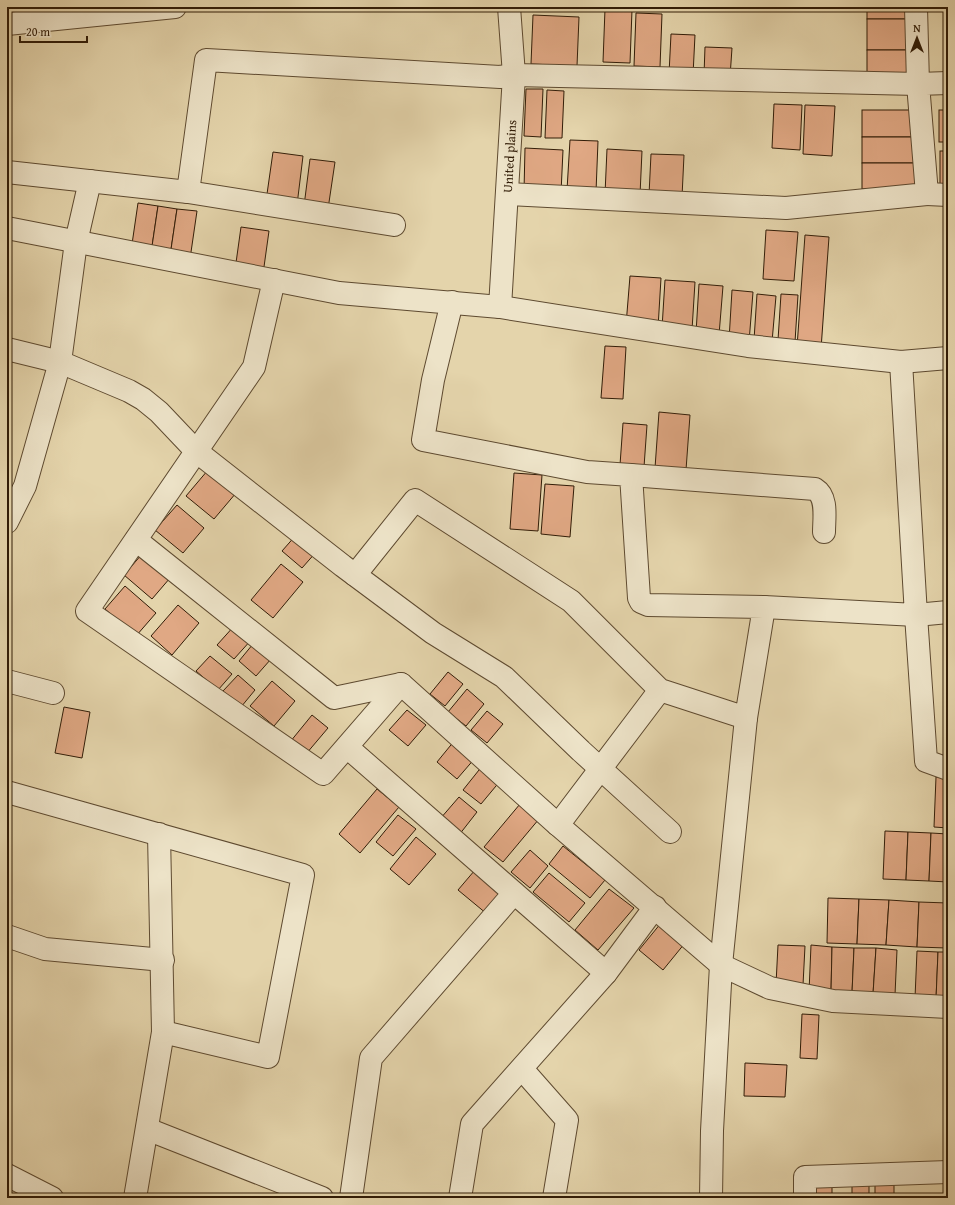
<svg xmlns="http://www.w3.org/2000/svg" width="955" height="1205" font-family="'Gentium Book Plus',serif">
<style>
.building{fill:#e0a884;stroke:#311c07}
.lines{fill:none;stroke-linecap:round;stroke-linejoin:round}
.minor-casing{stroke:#5e4a30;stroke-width:24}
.minor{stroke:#ede3c8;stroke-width:22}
.labels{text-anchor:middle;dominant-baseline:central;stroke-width:3;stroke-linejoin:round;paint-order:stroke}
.street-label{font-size:13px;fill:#311c07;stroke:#ede3c8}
</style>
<rect width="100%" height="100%" fill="#e4d4ab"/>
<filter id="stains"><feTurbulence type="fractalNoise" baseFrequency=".005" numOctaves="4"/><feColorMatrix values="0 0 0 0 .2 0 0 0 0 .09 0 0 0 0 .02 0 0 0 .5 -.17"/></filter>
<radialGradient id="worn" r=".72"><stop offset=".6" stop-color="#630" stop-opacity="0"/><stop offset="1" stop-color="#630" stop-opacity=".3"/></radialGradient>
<!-- building -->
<g class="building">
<rect x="867" y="7" width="44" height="12"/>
<path d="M605,9L632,10L630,63L603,62Z"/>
<path d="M636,13L662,14L660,67L634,66Z"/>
<path d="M533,15L579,17L577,66L531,64Z"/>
<rect x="867" y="19" width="44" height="31"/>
<path d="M671,34L695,35L693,75L669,74Z"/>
<path d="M705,47L732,48L730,77L704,75Z"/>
<rect x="867" y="50" width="44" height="30"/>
<path d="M526,89H543L541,137L524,136Z"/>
<path d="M547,90L564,91L562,138H545Z"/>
<path d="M774,104L802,105L800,150L772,148Z"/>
<path d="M805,105L835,106L832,156L803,154Z"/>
<rect x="862" y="110" width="55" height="27"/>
<rect x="939" y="110" width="9" height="32"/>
<rect x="862" y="137" width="55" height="26"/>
<path d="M570,140L598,141L596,192L567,190Z"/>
<path d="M525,148L563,150L561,193L524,191Z"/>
<path d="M607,149L642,151L640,195L605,194Z"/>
<rect x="940" y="151" width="8" height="38"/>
<path d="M273,152L303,156L297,205L266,201Z"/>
<path d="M651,154L684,155L682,197L649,195Z"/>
<path d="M310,159L335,162L328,209L304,206Z"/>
<rect x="862" y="163" width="55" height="26"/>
<path d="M138,203L158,206L151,253L131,251Z"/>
<path d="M158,206L177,209L170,256L151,253Z"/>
<path d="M177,209L197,211L190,259L170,256Z"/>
<path d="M241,227L269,231L263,274L235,270Z"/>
<path d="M766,230L798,232L794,281L763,279Z"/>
<path d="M805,235L829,237L821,349L797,347Z"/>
<path d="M630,276L661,278L658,328L626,325Z"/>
<path d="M665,280L695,282L692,330L662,328Z"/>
<path d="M699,284L723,286L719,335L696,333Z"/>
<path d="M732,290L753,292L749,342L729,340Z"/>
<path d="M757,294L776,296L772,342L754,340Z"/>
<path d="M781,294L798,295L795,342L778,340Z"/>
<path d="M605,346L626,347L623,399L601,398Z"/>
<path d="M659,412L690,415L686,470L655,468Z"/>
<path d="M623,423L647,425L644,467L620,465Z"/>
<path d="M208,470L236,493L214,519L186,496Z"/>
<path d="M514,473L542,475L538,531L510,529Z"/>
<path d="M545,484L574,486L570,537L541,534Z"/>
<path d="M177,505L204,528L183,553L155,530Z"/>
<path d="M297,534L317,551L302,568L282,551Z"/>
<path d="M142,554L170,578L152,599L124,575Z"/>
<path d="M281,564L303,582L273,618L251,600Z"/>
<path d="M125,586L156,613L136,636L105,609Z"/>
<path d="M178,605L199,623L172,655L151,636Z"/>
<path d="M235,625L252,639L234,659L217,645Z"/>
<path d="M253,644L271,659L256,676L239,661Z"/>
<path d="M210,656L232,674L218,690L196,671Z"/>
<path d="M448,672L463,684L445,706L430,694Z"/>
<path d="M238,675L255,690L241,707L223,691Z"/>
<path d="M272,681L295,701L274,726L250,706Z"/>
<path d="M467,689L484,704L466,726L448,712Z"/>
<path d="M64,707L90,712L82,758L55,753Z"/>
<path d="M407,710L426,725L408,746L389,730Z"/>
<path d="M487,711L503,724L487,743L471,730Z"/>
<path d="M312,715L328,728L306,754L290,742Z"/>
<path d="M455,740L476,757L457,779L437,762Z"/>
<path d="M483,765L501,780L481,804L463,790Z"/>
<path d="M936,777H948V828L934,827Z"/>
<path d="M377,789L399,807L360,853L339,834Z"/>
<path d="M459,797L477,812L459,835L440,819Z"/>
<path d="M520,804L539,819L503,862L484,847Z"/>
<path d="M398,815L416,829L393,856L376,842Z"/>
<path d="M885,831L908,832L906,880L883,879Z"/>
<path d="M908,832L931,833L929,881L906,880Z"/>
<path d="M931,833L948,834V882L929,881Z"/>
<path d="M416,837L436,854L409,885L390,869Z"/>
<path d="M563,846L605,880L590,898L549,864Z"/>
<path d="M530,850L548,866L530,888L511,872Z"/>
<path d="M475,870L504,894L487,914L458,890Z"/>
<path d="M549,873L585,903L569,922L533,892Z"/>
<path d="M609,889L634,908L598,950L575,930Z"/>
<path d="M828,898L859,899L857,944L827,943Z"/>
<path d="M859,899L889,900L886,945L857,944Z"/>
<path d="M889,900L919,902L917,947L886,945Z"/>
<path d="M919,902L948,903L947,948L917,947Z"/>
<path d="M661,923L685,943L663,970L639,950Z"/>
<path d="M778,945L805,946L803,985L776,984Z"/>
<path d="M811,945L832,947L831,992H809Z"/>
<path d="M832,947L854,948L852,993L831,992Z"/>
<path d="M854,948H876L873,994L852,993Z"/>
<path d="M876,948L897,950L895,995L873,994Z"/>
<path d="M917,951L938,952L936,999L915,998Z"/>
<path d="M938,952H948V1000L936,999Z"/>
<path d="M802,1014L819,1015L817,1059L800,1058Z"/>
<path d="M745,1063L787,1065L785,1097L744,1096Z"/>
<rect x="852" y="1184" width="17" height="14"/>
<rect x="811" y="1185" width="21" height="13"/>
<rect x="875" y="1185" width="19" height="13"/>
</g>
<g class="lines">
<!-- minor casing -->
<g class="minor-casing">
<g id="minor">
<path d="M7,24L175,7"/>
<path d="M7,172L188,192L206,60L500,77L514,75L918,84L916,7"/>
<path d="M188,192L394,225"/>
<path d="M507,194L786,208L927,194L918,84L948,83"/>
<path d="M927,194L948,195"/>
<path d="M7,228L339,293L500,307L748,346L901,362L948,358"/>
<path d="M274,280L254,367L87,611L323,774L401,684L558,825L721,965L770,988L833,1001L948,1007"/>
<path id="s1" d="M500,307L514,75L509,7"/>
<path d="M7,349L60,362L129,391L143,399L159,412L196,451L343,566L433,633L504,677L581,751L670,832"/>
<path d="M631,475L815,489C828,497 824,518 824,532"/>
<path d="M7,522L25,486L60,362L76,242L90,181"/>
<path d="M136,540L334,698L401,684"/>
<path d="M355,575L415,500L571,601L660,690L746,718L764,607L648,605L641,602L639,598L631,475L587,472L423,440L433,380L452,302"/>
<path d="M764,607L916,615L901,362"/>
<path d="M948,612L916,615L926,761L948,769"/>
<path d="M7,681L53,693"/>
<path d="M347,747L606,973L655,907"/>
<path d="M7,792L303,875L268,1057L163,1032L135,1198"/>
<path d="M558,825L660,690"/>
<path d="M159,834L163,1032"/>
<path d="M7,936L45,949L163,960"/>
<path d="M522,1069L567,1120L554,1198"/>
<path d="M147,1129L322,1198"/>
<path d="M7,1175L52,1198"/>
<path d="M351,1198L371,1058L514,893"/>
<path d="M460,1198L472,1124L606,973"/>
<path d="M711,1198L712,1131L721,965L746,718"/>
<path d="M805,1198V1177L948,1172"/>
</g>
</g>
<!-- minor -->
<use href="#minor" class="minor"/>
</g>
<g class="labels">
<!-- street labels -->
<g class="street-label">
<text stroke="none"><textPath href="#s1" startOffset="151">United plains</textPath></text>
</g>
</g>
<!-- margin -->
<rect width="955" height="1205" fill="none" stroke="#e4d4ab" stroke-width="24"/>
<rect x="8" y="8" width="939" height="1189" fill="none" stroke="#311c07" stroke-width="2"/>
<rect x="12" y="12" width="931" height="1181" fill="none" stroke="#311c07"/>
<!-- north arrow -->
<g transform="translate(917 38)" stroke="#ede3c8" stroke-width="3" paint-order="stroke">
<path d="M0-3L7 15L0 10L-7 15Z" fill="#311c07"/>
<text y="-6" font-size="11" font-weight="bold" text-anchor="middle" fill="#311c07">N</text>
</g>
<!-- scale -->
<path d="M20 36v6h67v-6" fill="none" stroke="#311c07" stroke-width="2"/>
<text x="26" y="36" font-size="12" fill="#311c07" stroke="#ede3c8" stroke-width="3" paint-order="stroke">20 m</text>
<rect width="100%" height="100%" filter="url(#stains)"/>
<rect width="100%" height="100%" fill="url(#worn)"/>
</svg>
